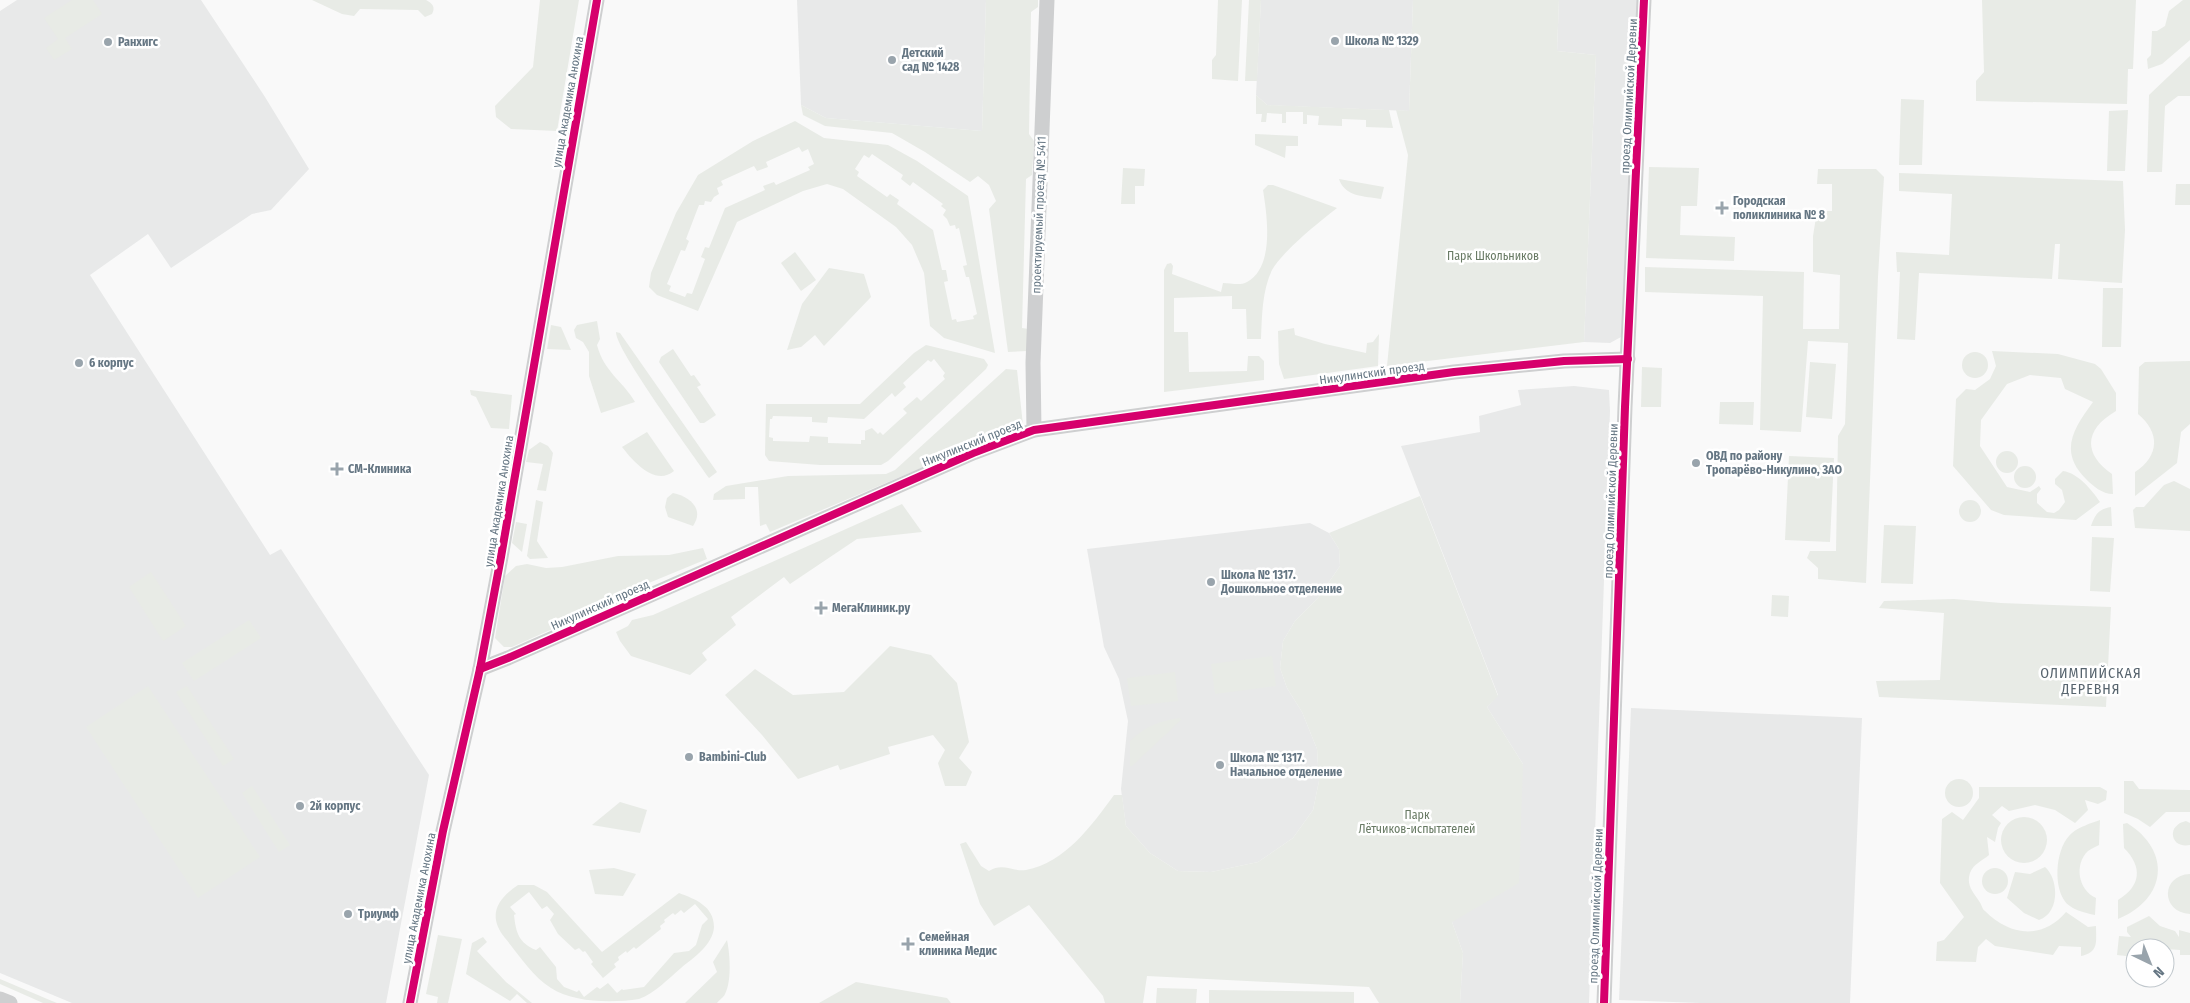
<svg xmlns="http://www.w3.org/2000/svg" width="2190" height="1003" font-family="'Fira Sans Condensed',sans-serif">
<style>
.built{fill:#e8e9e9}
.green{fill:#e8ebe6;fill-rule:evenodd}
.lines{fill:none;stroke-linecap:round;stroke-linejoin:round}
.minor{stroke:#cecfd0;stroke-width:15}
.cycleway-casing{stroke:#fff;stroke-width:11}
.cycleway{stroke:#d6006c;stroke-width:8}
.poi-dot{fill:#99a4ac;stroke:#fff;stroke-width:2}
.labels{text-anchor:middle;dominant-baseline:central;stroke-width:5;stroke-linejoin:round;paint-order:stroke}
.poi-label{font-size:12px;font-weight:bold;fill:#657683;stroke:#fff;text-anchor:start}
.street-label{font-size:12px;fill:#657683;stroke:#fff}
.park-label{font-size:12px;fill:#687a64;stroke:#fff}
.neighbourhood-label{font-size:14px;letter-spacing:1px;fill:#57646e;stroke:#fff}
</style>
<rect width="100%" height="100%" fill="#f9f9f9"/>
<!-- built -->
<g class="built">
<path d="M17,0H201L265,97L309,169L271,210L252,214L171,268L148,234L90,275L270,555L281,549L429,775L386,1003H72L0,973V11Z"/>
<path d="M797,0H986L982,131L826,118L801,105Z"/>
<path d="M1261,0H1413L1409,111L1267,105L1256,95Z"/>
<path d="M1559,0H1639L1624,327L1621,337L1610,343L1584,342L1596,55L1557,51Z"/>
<path d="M1574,386L1609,390L1610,411L1589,1003H1460L1463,953L1452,922L1523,764L1487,707L1498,695L1401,446L1480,432L1479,416L1521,405L1518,390Z"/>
<path d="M1310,523L1329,533L1339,549L1340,566L1318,598L1295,621L1283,641L1280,668L1287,688L1302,712L1317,749L1319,781L1313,810L1293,838L1258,862L1211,872L1178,871L1150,853L1126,826L1121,789L1128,721L1119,679L1104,647L1087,549Z"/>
<path d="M1631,708L1862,718L1850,1003H1700L1619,1000Z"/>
</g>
<!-- green -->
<g class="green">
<path d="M72,0H93L102,14L65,38L72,49L54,60L46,48L58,39L44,18Z"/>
<path d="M312,0H426C432,3 436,7 432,14L425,17L418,10L360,9L354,16L342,14Z"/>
<path d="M540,0H579L557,131L511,129L496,117L495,106L533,67Z"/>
<path d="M986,0H1038V7L1031,12L1029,134L1034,141L1032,175L1026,179L1022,328L1029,329L1028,351L1008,352L989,209L996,201L989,185L978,176L970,182L925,152L892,133L825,126L803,115L801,105L826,118L982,131Z"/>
<path d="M1218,0H1242L1238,81L1212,79V60L1216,55Z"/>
<path d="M1249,0H1261L1257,81H1245Z"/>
<path d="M1413,0H1559L1557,51L1596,55L1584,342L1387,366L1408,155L1396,110L1409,111Z"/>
<path d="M1982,0H2136L2133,69H2128L2127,104L1976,101V81L1984,72Z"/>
<path d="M2183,0H2190V40L2162,64L2148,69L2147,59L2151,55L2152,31H2157L2165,26L2169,11Z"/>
<path d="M2190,56V96H2178L2165,106L2162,172H2147L2149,95Z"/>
<path d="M1256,95L1267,105L1389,110L1393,128L1366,127V120L1342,119V126L1318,125L1319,116L1307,115V124H1303V112H1286V123H1282V114L1267,113L1266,122H1261L1262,114H1256Z"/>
<path d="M1901,99L1924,100L1922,165H1899Z"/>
<path d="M2128,110L2125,171H2107L2109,111Z"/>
<path d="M795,121L824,138L888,145L917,161L968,196L995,353L944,338L930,326L924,273L912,245L896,227L843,189L827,184L803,191L737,222L698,311L657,295L649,287L651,273L676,213L698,175L753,141ZM799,147L802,152L808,149L814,164L808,167L810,170L776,185L774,182L763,186L765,190L725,208L709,248L705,247L701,257L705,259L692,294L687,293L685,297L669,291L671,286L667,284L681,250L685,251L689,241L686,239L699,205H704L705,201L711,202L714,197L719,194L717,188L723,185L721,181L754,166L757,171L768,167L766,162ZM872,154L903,175L901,179L910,186L913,182L943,204L941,206L946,210L943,215L947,219L950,226L955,225L956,229L959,228L967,265L963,266L966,277H969L977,314L973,316L974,319L957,322L956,319L952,320L944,282L948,281L946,270H942L933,230L897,204L899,200L890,194L887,197L857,176L859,172L855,169L864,155L869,158Z"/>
<path d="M1255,134L1298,136V146H1286L1285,158L1255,145Z"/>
<path d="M1649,167L1699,168L1697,206H1681L1680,235L1735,237L1734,261L1646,258Z"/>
<path d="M1123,168L1145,169L1144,186H1135V204H1121Z"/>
<path d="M1818,169H1876L1884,177L1878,277L1866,583L1818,579V568L1807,558L1810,551H1836L1838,436L1845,424L1848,343L1808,341L1801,432L1760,430L1763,296L1645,292V267L1804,272L1803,329H1839L1840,275L1813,272V236L1817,211H1832V184H1817Z"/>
<path d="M1899,173L2123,181L2125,230L2122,283L2058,279L2060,244H2055L2052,279L1919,273L1915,340L1897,339L1900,272H1897L1896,252L1949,255L1952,194L1899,191Z"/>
<path d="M1339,179L1384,187L1381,199C1364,196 1345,197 1339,179Z"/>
<path d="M2176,184H2190V205H2175Z"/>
<path d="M1268,185H1273L1337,208C1319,222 1283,251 1272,270C1262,291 1262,316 1261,339H1247L1246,309H1232V296L1174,298V332H1188L1189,372L1247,371L1248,356H1259L1264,361V380L1164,392V270L1167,264L1171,263L1173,266L1172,274L1221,292L1223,283C1231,283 1240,286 1247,282C1275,267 1267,215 1263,190Z"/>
<path d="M795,252L816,280L801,291L781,263Z"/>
<path d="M829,268L864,274L871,297L824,346L815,335L801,347L787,350L802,304Z"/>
<path d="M2103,288H2123L2121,347H2102Z"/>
<path d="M597,321L600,339L597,345C604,372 622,380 635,402L601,413L589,376V352L583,342L576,338L574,330L577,325Z"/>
<path d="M551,325L561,327L571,350L547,349Z"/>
<path d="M1294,328L1295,335L1325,344L1366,353L1367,343L1373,342L1379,334L1378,366L1284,379L1279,364L1278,331Z"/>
<path d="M616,332L620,333L717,472L709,478C694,456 615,349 616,332Z"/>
<path d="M926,345L984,359L988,365L986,369L888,461L881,465H820L769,461L765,455L766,404H860L914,353ZM934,359L945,373L943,376L945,379L921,401L917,397L903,409L907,413L883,435L880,432L878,434L872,428L865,431V440H861V444L828,443V437L810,436L809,442L773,441V438L769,437L770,419H772L773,416L812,417V422L827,423L828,417L864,419L892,393L895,397L906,387L903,383L928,360L931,362Z"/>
<path d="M673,349L691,376L694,375L701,385L697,387L716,415L704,423H700L659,362L661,357Z"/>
<path d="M1992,351L2058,354L2095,364L2101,369L2116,393V411C2085,429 2082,453 2112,474L2113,494C2102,494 2093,486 2086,479C2058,451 2074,428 2093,402L2065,389L2061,378L2030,375L2007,384L1981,420L1980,446L2007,487L2030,492L2039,486L2041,489L2037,494V503L2047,512L2054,513L2059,510L2065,502L2062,490L2055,484V479L2063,471C2078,473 2092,490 2100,502L2076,520L2004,515L1991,510L1953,466L1956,399L1966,389L1975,390L1990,379L1996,366Z"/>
<circle cx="1975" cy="365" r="13"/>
<path d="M2190,361V424L2181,432L2177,463L2135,496V472C2160,456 2160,432 2138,414L2139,367L2145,362Z"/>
<path d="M1810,362L1836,364L1832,419L1806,417Z"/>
<path d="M1642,367L1662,368L1661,407H1641Z"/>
<path d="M1006,369L1017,370L1023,425L770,532L766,524L760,526L758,487H745V499L713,500L714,494L726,486L788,476L886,474L895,470Z"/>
<path d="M470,390L512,395L509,429L491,428L476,397L471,395Z"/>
<path d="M1720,402H1754L1753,425L1719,424Z"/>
<path d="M647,432L674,471C655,487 633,461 622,447Z"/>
<path d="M540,442L548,446L553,453L546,491L537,490L543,464L526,462L529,450Z"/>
<circle cx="2007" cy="462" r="11"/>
<path d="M1789,456L1834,458L1830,542L1785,540Z"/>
<circle cx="2025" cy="477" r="11"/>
<path d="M2174,481L2190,489V531L2135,528L2133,510L2136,507H2144L2164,485Z"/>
<path d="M673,493C689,496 705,509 693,526L668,517L665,507L667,498Z"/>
<path d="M1420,496L1498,696L1487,707L1523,764L1519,883L1452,922L1463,953L1460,1003H1379L1369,987L1147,976L1143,1003H1105L1103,996L1029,905L994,926L980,904L960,844L966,842L981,866L989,871C1003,862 1012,872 1026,870C1065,863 1092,825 1114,795H1122L1126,826L1150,853L1178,871L1211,872L1258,862L1293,838L1313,810L1319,781L1317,749L1302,712L1287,688L1280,668L1283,641L1295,621L1318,598L1340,566L1339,549L1329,533Z"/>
<circle cx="1970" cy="511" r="11"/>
<path d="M536,500L543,502L537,541L548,558L530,559L527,556Z"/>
<path d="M902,504L922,532L857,539L790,584L784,577L731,617L736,625L702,653L707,660L690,675L631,656L620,641L616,632L628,626L632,620L653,615Z"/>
<path d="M2111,507L2112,526H2091C2095,514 2099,509 2111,507Z"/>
<path d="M516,522L527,524L522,552L512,543Z"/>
<path d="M1884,525L1916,526L1913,584L1881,583Z"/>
<path d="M2092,537L2114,538L2110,592L2090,591Z"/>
<path d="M703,548L707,559L564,618L566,623L512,647H504L495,638L505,576L516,566L527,564L546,568L562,567L618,556L669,555Z"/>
<path d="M151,572L186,626L163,641L129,587Z"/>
<path d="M1772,595L1789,596L1788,617L1771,616Z"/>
<path d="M1954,599L2001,603L2111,607L2106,707L1879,697L1876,681L1940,680L1944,613L1879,608L1884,601Z"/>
<path d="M249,620L261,638L194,681L182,663Z"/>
<path d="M890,646L931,655L957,683L969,742L959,758L972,772L966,786H945L938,763L945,750L933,735L888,747L890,754L840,770L838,765L798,779L762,735L725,695L755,669L793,695L844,692Z"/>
<path d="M1272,656L1276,686L1215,694L1211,664Z"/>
<path d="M1175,672L1178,701L1131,706L1127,678Z"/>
<path d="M148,686L260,857L198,898L86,727Z"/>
<path d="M187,686L234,759L223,766L176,692Z"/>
<path d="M1179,718L1181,719L1180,721L1132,766H1130V741C1146,726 1157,722 1179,718Z"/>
<circle cx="1959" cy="793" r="14"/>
<path d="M2124,781H2133L2139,789L2190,790V812H2166L2150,827L2138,819L2124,813Z"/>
<path d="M252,786L290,845L279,852L242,793Z"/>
<path d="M1979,787H2100L2107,791L2106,800L2098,804L2085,800L2088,810L2075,823L2055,810L2035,805L2009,811L2002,806L1992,815L2001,823L1998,828L1995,842L1987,837L1989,855C1982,861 1973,864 1970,873C1966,885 1973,892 1979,901C1982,905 1982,909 1985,911C2010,936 2042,940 2066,912L2088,927L2096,926C2096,942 2099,952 2081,956V947L2059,946L2053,955L1995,946L1986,939L1978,947L1976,962L1936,961L1937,942L1944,940L1964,917L1940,883L1942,819L1952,812L1963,820L1979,798Z"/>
<path d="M620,802L647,810L640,833L592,825Z"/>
<circle cx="2024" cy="840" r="23"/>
<path d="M2100,820L2099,845C2095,847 2091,849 2088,851C2074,864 2078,890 2096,898L2095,915C2085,913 2069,909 2064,900C2053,883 2056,846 2072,833C2079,827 2091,823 2100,820Z"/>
<path d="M2186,821L2190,823V845C2170,849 2166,825 2186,821Z"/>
<path d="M2127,823C2172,851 2167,899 2118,919V900C2141,886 2143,867 2124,848L2123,824Z"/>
<path d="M2045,867C2059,879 2060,913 2039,920L2024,913L2007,898L2015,872L2030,874Z"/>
<path d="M614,868L636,874L623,896L595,894L589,870Z"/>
<circle cx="1995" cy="881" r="13"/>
<path d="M2190,874V914C2160,912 2161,875 2190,874Z"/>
<path d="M518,885H534L547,892L602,952L679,893C695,899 714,906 714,927C713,945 693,958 681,968C668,979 655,993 639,999C613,1003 574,1003 551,988C532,976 519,955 505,938C487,916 497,899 518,885ZM529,892L542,909L547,906L554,914L550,920L558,934L575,950L579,948L583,952L585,951L593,962L591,964L603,978L616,967L614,964L619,960L618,957L626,951L627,953L634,947L636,949L661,929L660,926L665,922L664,920L673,913L675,915L681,910L684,913L695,904L708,919L702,925L696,945L689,951L674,953L644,987L623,990L622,989L617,993L608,983L600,989L597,987L584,997L579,990L577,992L564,987L557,979L556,967L540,947L536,950C519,943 516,933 514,915L516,914L510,907Z"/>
<path d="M2149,916L2160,926L2175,931L2179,937V930L2190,933V955H2180V950L2152,948L2142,944V948H2135V957L2117,955L2119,936L2131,937L2127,932V927Z"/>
<path d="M438,935L462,939L448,1003H437L438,997L426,994Z"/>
<path d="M483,937L487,942L477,951L506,982L532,1003H527L517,994L510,1001L466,974L472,943Z"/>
<path d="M727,940C730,954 732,981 725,994C724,997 719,1000 717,1003H685L717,972L713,962Z"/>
<path d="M0,979L52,1001L57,1003H43L0,984Z"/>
<path d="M856,982L947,998L951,1003H819Z"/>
<path d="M1157,988L1197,989L1196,1003H1156Z"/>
<path d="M1209,990L1354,992V1003H1209Z"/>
</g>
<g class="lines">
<!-- minor -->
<g class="minor">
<path d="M1034,430L1033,363L1047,0"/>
<path d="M480,669L508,658L973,453L1034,430L1454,372L1564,361L1628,359"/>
<path d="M0,999L10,1003"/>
<path d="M410,1003L443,831L480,669L501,557L597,0"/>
<path d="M1604,1003L1625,407L1644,0"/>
</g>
<!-- cycleway casing -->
<g class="cycleway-casing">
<g id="cycleway">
<path d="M480,669L508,658L973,453L1034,430L1454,372L1564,361L1628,359"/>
<path d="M410,1003L443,831L480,669L501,557L597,0"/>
<path d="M1604,1003L1625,407L1644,0"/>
</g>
</g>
<!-- cycleway -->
<use href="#cycleway" class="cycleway"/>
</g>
<!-- markers -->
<g class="poi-dot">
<circle cx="1335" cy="41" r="5"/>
<circle cx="108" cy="42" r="5"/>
<circle cx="892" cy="60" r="5"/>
<path d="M1719.5 200.5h5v5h5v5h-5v5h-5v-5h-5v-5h5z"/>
<circle cx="79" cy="363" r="5"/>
<circle cx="1696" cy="463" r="5"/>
<path d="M334.5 461.5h5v5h5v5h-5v5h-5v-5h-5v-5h5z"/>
<circle cx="1211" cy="582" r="5"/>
<path d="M818.5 600.5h5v5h5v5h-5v5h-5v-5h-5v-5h5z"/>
<circle cx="689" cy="757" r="5"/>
<circle cx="1220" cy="765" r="5"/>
<circle cx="300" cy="806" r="5"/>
<circle cx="348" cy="914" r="5"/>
<path d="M905.5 936.5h5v5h5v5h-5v5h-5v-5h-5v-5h5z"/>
</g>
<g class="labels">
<!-- poi labels -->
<g class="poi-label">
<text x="1345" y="41">Школа № 1329</text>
<text x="118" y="42">Ранхигс</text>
<text x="902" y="53">Детский<tspan x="902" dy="14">сад № 1428</tspan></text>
<text x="1733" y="201">Городская<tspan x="1733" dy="14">поликлиника № 8</tspan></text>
<text x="89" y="363">6 корпус</text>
<text x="1706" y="456">ОВД по району<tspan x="1706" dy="14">Тропарёво-Никулино, ЗАО</tspan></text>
<text x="348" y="469">СМ-Клиника</text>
<text x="1221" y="575">Школа № 1317.<tspan x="1221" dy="14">Дошкольное отделение</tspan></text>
<text x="832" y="608">МегаКлиник.ру</text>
<text x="699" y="757">Bambini-Club</text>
<text x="1230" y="758">Школа № 1317.<tspan x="1230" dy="14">Начальное отделение</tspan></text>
<text x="310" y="806">2й корпус</text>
<text x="358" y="914">Триумф</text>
<text x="919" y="937">Семейная<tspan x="919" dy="14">клиника Медис</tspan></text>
</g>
<!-- street labels -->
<g class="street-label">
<text transform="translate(1629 96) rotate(-87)">проезд Олимпийской Деревни</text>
<text transform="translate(568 102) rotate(-80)">улица Академика Анохина</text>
<text transform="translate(1039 215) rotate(-88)">проектируемый проезд № 5411</text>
<text transform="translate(1372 373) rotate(-8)">Никулинский проезд</text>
<text transform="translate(972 443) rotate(-22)">Никулинский проезд</text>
<text transform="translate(499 501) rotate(-81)">улица Академика Анохина</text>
<text transform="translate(1611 501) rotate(-88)">проезд Олимпийской Деревни</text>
<text transform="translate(600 605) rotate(-24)">Никулинский проезд</text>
<text transform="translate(419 898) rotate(-79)">улица Академика Анохина</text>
<text transform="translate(1596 906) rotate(-88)">проезд Олимпийской Деревни</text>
</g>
<!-- park labels -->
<g class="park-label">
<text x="1493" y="256">Парк Школьников</text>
<text x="1417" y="815">Парк<tspan x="1417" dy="14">Лётчиков-испытателей</tspan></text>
</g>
<!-- neighbourhood labels -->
<g class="neighbourhood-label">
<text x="2091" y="673">ОЛИМПИЙСКАЯ<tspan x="2091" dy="16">ДЕРЕВНЯ</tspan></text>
</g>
</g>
<!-- north arrow -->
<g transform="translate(2150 963) rotate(137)"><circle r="24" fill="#ffffff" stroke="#c1c8cd"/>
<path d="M0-4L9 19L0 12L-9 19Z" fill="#99a4ac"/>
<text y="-8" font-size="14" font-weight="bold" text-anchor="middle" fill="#657683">N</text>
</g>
</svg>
